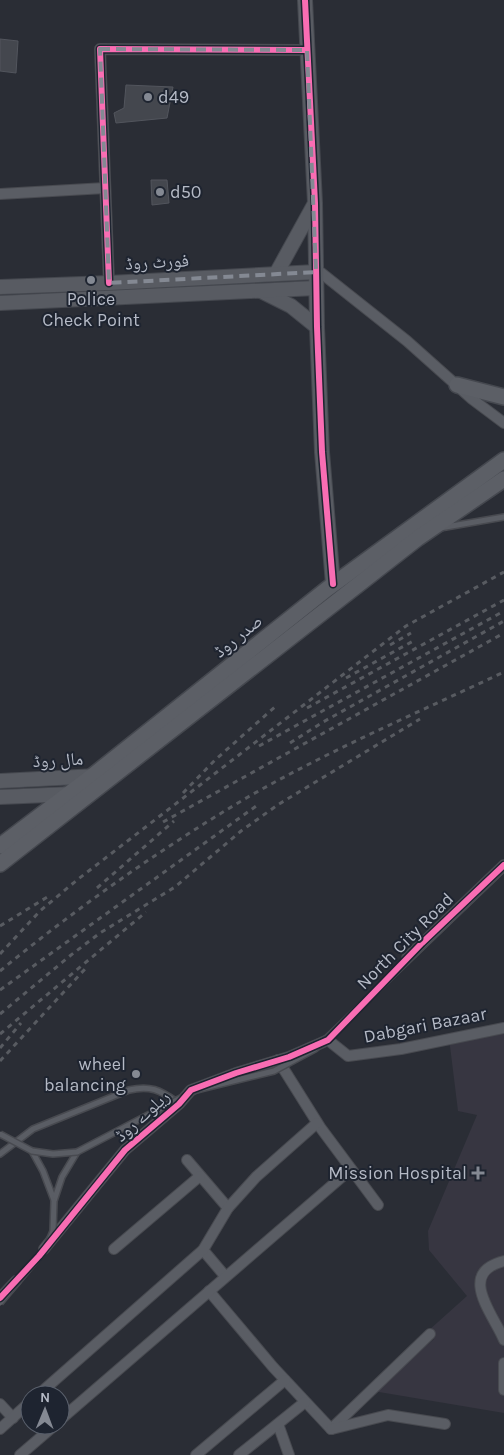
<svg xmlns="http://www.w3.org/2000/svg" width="504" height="1455" font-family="Karla,'Noto Naskh Arabic',sans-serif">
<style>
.medical{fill:#373641}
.building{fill:#44474e;stroke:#52555d}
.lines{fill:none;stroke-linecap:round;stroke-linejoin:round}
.lane-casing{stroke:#484a50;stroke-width:8}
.street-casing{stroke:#484a50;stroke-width:12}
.secondary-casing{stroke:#45484f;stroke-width:16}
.primary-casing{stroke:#45484f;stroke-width:18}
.lane{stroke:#5a5d64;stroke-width:5}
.street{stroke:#5a5d64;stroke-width:10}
.secondary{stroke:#585b62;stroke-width:14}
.primary{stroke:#5c5f66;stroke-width:15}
.rail{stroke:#585b61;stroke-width:3;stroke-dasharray:5 5;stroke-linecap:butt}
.lane-bridge-casing{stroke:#484a50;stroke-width:8;stroke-linecap:butt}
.lane-bridge{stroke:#5a5d64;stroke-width:5}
.cycleway-casing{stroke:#1e2430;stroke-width:9}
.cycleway{stroke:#f96db3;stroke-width:6}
.marked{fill:none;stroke:#848993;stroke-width:4;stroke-dasharray:10 6;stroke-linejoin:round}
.poi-dot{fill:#848993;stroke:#1e2430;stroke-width:2}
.labels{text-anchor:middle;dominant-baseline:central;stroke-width:4;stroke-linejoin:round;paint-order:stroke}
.poi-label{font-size:18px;fill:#b5bac6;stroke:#1e2430;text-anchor:start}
.street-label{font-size:18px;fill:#b5bac6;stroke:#1e2430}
</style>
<rect width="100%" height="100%" fill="#2a2d35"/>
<!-- medical -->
<path class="medical" d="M504,1028V1413L373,1391L434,1339L428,1331L467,1296L429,1250L428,1231L477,1115L458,1111L449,1038Z"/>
<!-- building -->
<g class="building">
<path d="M0,39L18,41L16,73L0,71Z"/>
<path d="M126,85L173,87L167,118L116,123L114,113L124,108Z"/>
<path d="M151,180H167L169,203L152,205Z"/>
</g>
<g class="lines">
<!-- lane casing -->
<g class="lane-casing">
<g id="lane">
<path d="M440,528L504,517"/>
<path d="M32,1151L43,1171L54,1200"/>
<path d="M0,1154L33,1129L129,1090C150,1085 160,1090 177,1102"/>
<path d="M54,1201L62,1177L77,1152"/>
</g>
</g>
<!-- street casing -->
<g class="street-casing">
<g id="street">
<path d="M0,194L105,188"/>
<path d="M315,268L407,341L472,399L504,423"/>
<path d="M109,283L100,49L307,50"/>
<path d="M407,958L504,865"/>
<path d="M328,1040L348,1056L401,1049L504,1028"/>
<path d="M278,1060L320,1127L378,1205"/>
<path d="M187,1160L228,1208"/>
<path d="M44,1249L125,1150L179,1104L191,1090L236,1073L289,1057L328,1040"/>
<path d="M114,1249L200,1176"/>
<path d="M203,1250L225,1276"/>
<path d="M504,1261C456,1273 494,1315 504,1340"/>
<path d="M209,1291L273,1367L331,1429"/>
<path d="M0,1298L16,1281"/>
<path d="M504,1363V1390"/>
<path d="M38,1395L203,1250L228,1208L256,1177L317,1123"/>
<path d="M0,1404L13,1418"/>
<path d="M60,1420L351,1169"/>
<path d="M278,1424L289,1455"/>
<path d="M0,1429L30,1402"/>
<path d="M331,1429L430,1334"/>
<path d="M332,1429L388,1415L445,1424"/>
<path d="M20,1455L55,1425"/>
<path d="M196,1455L285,1380"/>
<path d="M239,1455L305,1402"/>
</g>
</g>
<!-- secondary casing -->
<g class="secondary-casing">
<g id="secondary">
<path d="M305,0L315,203L317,327L322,452L333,584"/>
<path d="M276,274L314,205"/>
<path d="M0,287L109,283L316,272"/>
<path d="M261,291L291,306L317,327"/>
<path d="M0,303L316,288"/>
<path d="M0,781L97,776"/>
<path d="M0,797L72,794"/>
</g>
</g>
<!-- primary casing -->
<g class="primary-casing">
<g id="primary">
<path d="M457,385L504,397"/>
<path d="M0,846L91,777L327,589L504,460"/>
<path d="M0,864L418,538L504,479"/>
</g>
</g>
<!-- lane -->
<use href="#lane" class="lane"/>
<!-- street -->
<use href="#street" class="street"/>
<!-- secondary -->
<use href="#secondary" class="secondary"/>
<!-- primary -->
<use href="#primary" class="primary"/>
<!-- rail -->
<g class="rail">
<path d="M390,645L411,633"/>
<path d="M346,678L415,640"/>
<path d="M307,708L504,600"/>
<path d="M290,743L323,722L504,621"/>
<path d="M259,746L504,611"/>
<path d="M183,793L215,760L276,706"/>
<path d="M163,822L504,633"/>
<path d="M97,888L174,821"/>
<path d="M0,926L49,896"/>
<path d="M0,954L40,911L77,880L406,626L504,572"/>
<path d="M0,971C78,907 160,849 248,797C330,750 419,712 504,672"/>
<path d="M0,990L259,804"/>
<path d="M0,1014L71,955L100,933L175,887L241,831L279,804L420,719"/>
<path d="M0,1034L146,912"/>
<path d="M0,1048L21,1023"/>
<path d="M0,1061L85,969"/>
</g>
<!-- lane-bridge casing -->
<g class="lane-bridge-casing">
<g id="lane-bridge">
<path d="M0,1134L32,1151L53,1154L77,1152L196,1090L274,1071L315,1049L327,1038L504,868"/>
<path d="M0,1303L46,1248L53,1231L54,1201"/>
</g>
</g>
<!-- lane-bridge -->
<use href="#lane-bridge" class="lane-bridge"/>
<!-- cycleway casing -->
<g class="cycleway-casing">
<g id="cycleway">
<path d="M305,0L315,203L317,327L322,452L333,584"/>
<path d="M109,283L100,49L307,50"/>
<path d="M0,1298L39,1256L125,1150L179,1104L191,1090L236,1073L289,1057L328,1040L422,943L504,865"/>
</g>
</g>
<!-- cycleway -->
<use href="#cycleway" class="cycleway"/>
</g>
<!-- marked area -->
<path class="marked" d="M100,49L307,50L316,272L109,283Z"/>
<!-- markers -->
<g class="poi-dot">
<circle cx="148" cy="97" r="5"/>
<circle cx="160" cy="192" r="5"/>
<circle cx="91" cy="280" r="5"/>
<circle cx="136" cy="1074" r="5"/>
<path d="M475.5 1165.5h5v5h5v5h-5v5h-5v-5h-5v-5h5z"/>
</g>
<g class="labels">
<!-- poi labels -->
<g class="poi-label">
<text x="158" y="97">d49</text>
<text x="170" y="192">d50</text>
<text x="91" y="299" text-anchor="middle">Police<tspan x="91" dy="21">Check Point</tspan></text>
<text x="126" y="1064" text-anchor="end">wheel<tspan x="126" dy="21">balancing</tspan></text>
<text x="467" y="1173" text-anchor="end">Mission Hospital</text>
</g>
<!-- street labels -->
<g class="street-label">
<text transform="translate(157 262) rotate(-3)">فورٹ روڈ</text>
<text transform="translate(238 636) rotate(-39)">صدر روڈ</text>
<text transform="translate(58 760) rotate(-3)">مال روڈ</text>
<text transform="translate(405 941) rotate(-45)">North City Road</text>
<text transform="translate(425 1025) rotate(-11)">Dabgari Bazaar</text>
<text transform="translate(142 1116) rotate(-42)">ریلوے روڈ</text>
</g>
</g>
<!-- north arrow -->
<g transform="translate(45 1410) rotate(1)"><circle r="24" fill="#1e2430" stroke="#5a606c"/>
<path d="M0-4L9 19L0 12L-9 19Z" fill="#848993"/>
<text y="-8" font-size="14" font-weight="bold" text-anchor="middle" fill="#b5bac6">N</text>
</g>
</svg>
